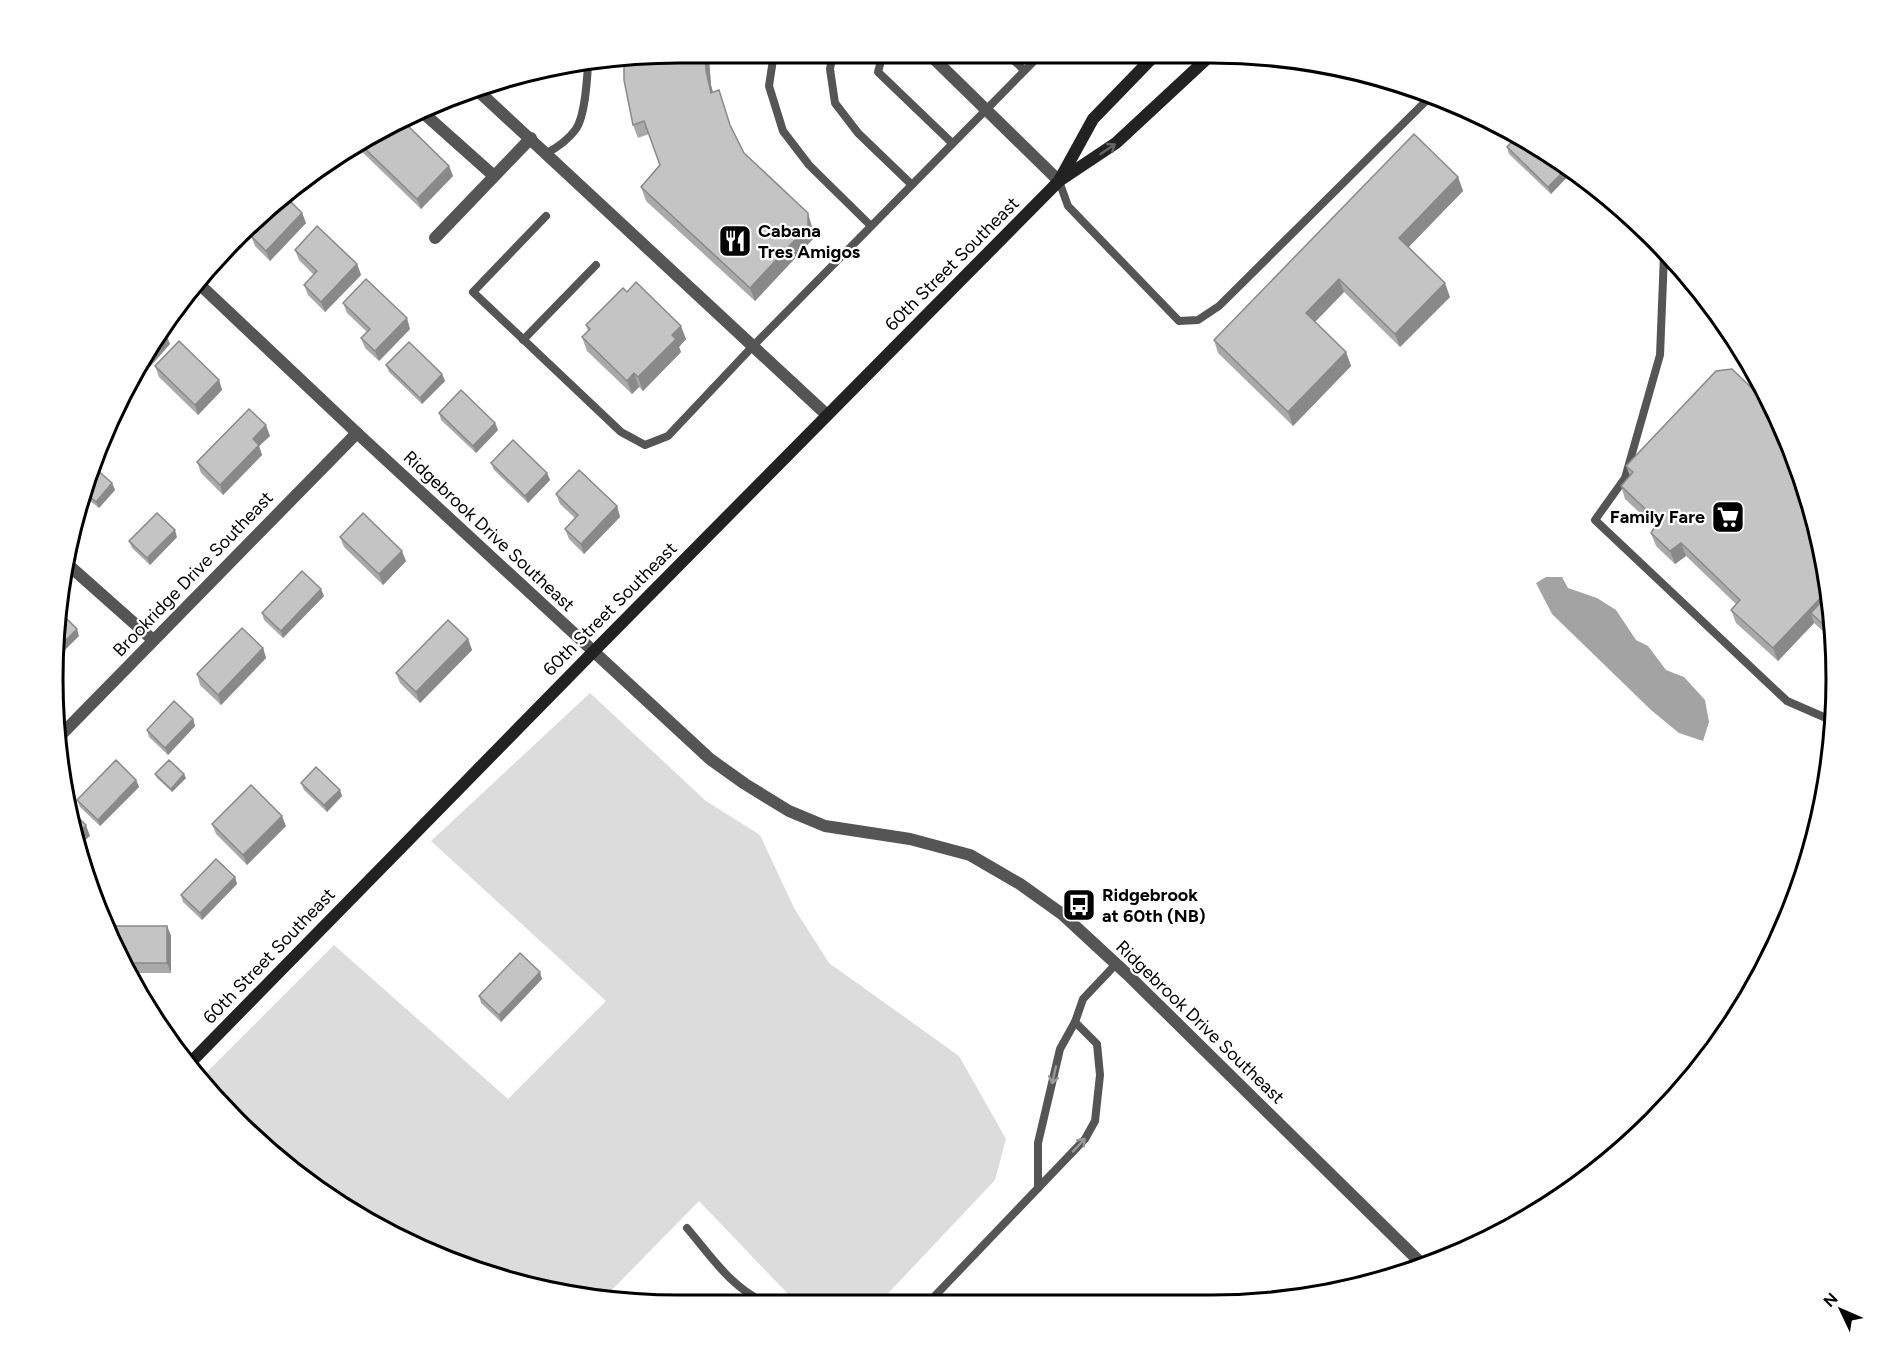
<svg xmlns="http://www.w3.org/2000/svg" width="1889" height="1358" font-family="Figtree,sans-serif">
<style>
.green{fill:#dcdcdc}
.water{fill:#a3a3a3}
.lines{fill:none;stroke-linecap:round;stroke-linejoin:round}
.lane{stroke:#555;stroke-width:8}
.street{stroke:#555;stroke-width:12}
.secondary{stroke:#222;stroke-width:12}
.wall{fill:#a9a9a9}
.shaded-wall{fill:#898989}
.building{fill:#c4c4c4;stroke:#898989;stroke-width:1.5}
.oneway{stroke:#646464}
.oneway2{stroke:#999}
.labels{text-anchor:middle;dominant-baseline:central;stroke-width:4.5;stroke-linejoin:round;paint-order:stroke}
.poi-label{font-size:18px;font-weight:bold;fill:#000;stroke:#fff;text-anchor:start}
.street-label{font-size:18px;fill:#000;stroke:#fff}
.rim{fill:none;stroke:#000;stroke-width:3}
</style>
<rect width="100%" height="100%" fill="#fff"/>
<!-- green -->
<path class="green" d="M590,693L706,801L760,835L794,908L829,963L959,1056L1006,1139L995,1180L879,1303H824L789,1295L699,1201L604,1298L517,1284L402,1241L297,1176L208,1092L199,1080L334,945L508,1099L606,1001L431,841Z"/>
<!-- water -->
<path class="water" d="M1546,577H1562L1568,588L1597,598L1616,610L1636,640L1648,646L1666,670L1684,677L1705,700L1709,722L1703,741L1679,733L1651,710L1552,614L1536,583Z"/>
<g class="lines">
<!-- lane -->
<g class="lane">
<path d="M774,53L769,86L783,131L809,165L871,226"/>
<path d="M833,53L830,69L835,103L858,133L911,184"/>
<path d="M883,53L878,72L952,143"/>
<path d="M1006,53L1024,70"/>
<path d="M547,153C558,147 568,140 576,129C585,116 587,81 588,65"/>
<path d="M1059,181L1068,206L1179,321L1198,320L1219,306L1432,95"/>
<path d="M546,216L473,292L621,432L645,445L668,436L753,346L1042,53"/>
<path d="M1662,246L1664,255L1660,355L1625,478L1595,520L1787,701L1826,718L1835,719"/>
<path d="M1664,255L1692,282"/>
<path d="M523,340L596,265"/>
<path d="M1038,1188V1143L1060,1049L1075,1022L1083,999L1116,964"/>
<path d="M687,1228C710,1255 732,1289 766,1303"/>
<path d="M929,1302L1085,1139L1095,1121L1100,1075L1097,1044L1075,1022"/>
</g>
<!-- street -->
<g class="street">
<path d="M928,53L1059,181"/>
<path d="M475,88L827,415"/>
<path d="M420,110L494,176"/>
<path d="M435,238L531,138"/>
<path d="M197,282L357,433L710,759L745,784L789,811L825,826L910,839L970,855L1020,884L1062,914L1127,974L1423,1265"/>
<path d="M64,561L153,640"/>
<path d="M56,740L357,433"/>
</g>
<!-- secondary -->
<g class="secondary">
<path d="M1060,179L1093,119L1157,53"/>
<path d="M188,1065L593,652L1059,181L1116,143L1213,53"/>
</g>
</g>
<!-- wall -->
<g class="wall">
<path d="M679,52H721V59H709L711,85L713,92L744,153L812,227L813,239L755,301L646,201L641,187L660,165L649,134L638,138L633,125Z"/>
<path d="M402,120L449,166L453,176L421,209L355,145Z"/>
<path d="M1507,147L1571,173L1551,194L1509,154Z"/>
<path d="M1458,177L1463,191L1408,247L1450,297L1400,347L1344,292L1315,322L1346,352L1351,366L1293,426L1218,353L1214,340Z"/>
<path d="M286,197L302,213L306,223L270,261L255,246L251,236L261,226L258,222Z"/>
<path d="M295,250L357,264L361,275L325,312L308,295L304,285L314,275L299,260Z"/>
<path d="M343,303L410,329L379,361L365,348L361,338L367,332L347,313Z"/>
<path d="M586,325L686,339L679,347L681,352L643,391L639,387L632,394L587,351L582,337L588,331Z"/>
<path d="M386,365L442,374L445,381L422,404L389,372Z"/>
<path d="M155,366L219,380L222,390L198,415L159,377Z"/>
<path d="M439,413L495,423L498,430L476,453L441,420Z"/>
<path d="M270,436L259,446L262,455L223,495L201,473L197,462Z"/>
<path d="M491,463L547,473L550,480L528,503L494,470Z"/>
<path d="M1626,466L1831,598L1833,640L1814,623L1778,661L1736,623L1731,610L1736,604L1686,556L1675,564L1656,546L1651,533L1655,527L1625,499L1621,486L1630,476Z"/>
<path d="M95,468L112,483L115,490L99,508L85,497Z"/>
<path d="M556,494L617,506L620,517L584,554L569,539L565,529L575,518L560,504Z"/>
<path d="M177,537L150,565L132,548L129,541Z"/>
<path d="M340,537L406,561L383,585L344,547Z"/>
<path d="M324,596L283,638L264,620L262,613Z"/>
<path d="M468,639L472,650L420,703L400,683L396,673Z"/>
<path d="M263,648L266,658L221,705L200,685L197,674Z"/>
<path d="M193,719L195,726L168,755L149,737L147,730Z"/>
<path d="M155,774L186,778L172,792L157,778Z"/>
<path d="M136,780L139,787L100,826L80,807L77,800Z"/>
<path d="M301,783L342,796L327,812L304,790Z"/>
<path d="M212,824L286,826L247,865L216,834Z"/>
<path d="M235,877L237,884L202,920L183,902L181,895Z"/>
<path d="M167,926L171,936V973H127L114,948Z"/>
<path d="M542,979L501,1022L481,1003L479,996Z"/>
</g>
<!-- shaded-wall -->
<g class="shaded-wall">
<path d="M705,52H707L709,59L711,85L716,106L711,93L706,71Z"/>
<path d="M449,166L453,176L421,209L417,199Z"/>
<path d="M1567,168L1569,170L1571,173L1551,194L1548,187Z"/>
<path d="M1458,177L1463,191L1404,252L1399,238Z"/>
<path d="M302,213L306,223L270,261L266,251Z"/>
<path d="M808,213L812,227L813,239L755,301L750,288Z"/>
<path d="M357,264L361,275L325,312L321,302Z"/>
<path d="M1339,279L1344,292L1311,326L1306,313Z"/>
<path d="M1445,283L1450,297L1400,347L1395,334Z"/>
<path d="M407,318L410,329L379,361L375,351Z"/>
<path d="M681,326L686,339L679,347L681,352L643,391L638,377L672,335Z"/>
<path d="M166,334L170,344L136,383L134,377L150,353Z"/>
<path d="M1346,352L1351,366L1293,426L1288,412Z"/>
<path d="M634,373L639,387L632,394L627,381Z"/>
<path d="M442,374L445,381L422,404L420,398Z"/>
<path d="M219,380L222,390L198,415L195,405Z"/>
<path d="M495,423L498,430L476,453L473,446Z"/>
<path d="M266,425L270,436L259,446L262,455L223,495L220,485L253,439Z"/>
<path d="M547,473L550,480L528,503L525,496Z"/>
<path d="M112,483L115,490L99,508L96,502Z"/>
<path d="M617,506L620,517L584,554L581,544Z"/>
<path d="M175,530L177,537L150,565L147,558Z"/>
<path d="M1681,543L1686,556L1675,564L1670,551Z"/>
<path d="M402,551L406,561L383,585L379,574Z"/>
<path d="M321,589L324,596L283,638L281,631Z"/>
<path d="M1829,589L1831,598L1811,613L1814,623L1778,661L1773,648Z"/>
<path d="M77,629L79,636L54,661L55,651Z"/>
<path d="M468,639L472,650L420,703L416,692Z"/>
<path d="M263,648L266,658L221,705L218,695Z"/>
<path d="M193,719L195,726L168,755L165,748Z"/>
<path d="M184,774L186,778L172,792L171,789Z"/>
<path d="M136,780L139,787L100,826L98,820Z"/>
<path d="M340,790L342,796L327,812L324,805Z"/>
<path d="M282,816L286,826L247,865L243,855Z"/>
<path d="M86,825L90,836L84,841L87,849L83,853L78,834Z"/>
<path d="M235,877L237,884L202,920L200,913Z"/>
<path d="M167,926L171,936V973L167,963Z"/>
<path d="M540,972L542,979L501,1022L499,1015Z"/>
</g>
<!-- building -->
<g class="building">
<path d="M679,52H705L706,71L711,93L719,90L730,125L744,153L808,213V226L750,288L641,187L660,165L644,121L633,125L624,80V60Z"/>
<path d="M402,120L449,166L417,199L359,143Z"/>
<path d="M1414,134L1458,177L1399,238L1445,283L1395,334L1339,279L1306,313L1346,352L1288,412L1214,340Z"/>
<path d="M1519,134L1524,137L1567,168L1548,187L1507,147Z"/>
<path d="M286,197L302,213L266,251L251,236L264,223L261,219Z"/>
<path d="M317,226L357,264L321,302L304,285L317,271L295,250Z"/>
<path d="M366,279L407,318L375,351L361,338L370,329L343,303Z"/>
<path d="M636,282L681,326L672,335L676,339L638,377L634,373L627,381L582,337L590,329L586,325L623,288L627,292Z"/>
<path d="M164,332L166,334L150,353Z"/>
<path d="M179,341L219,380L195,405L155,366Z"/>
<path d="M409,342L442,374L420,398L386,365Z"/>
<path d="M1732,369L1772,408L1803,478L1829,589L1773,648L1731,610L1740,600L1681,543L1670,551L1651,533L1658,521L1621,486L1633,472L1626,466L1716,371Z"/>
<path d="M461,390L495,423L473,446L439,413Z"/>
<path d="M249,409L266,425L253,439L259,445L220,485L197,462Z"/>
<path d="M513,440L547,473L525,496L491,463Z"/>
<path d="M95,468L112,483L96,502L86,493Z"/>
<path d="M579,470L617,506L581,544L565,529L578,515L556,494Z"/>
<path d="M157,513L175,530L147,558L129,541Z"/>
<path d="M363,513L402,551L379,574L340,537Z"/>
<path d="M302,571L321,589L281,631L262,613Z"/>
<path d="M1830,592L1831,598L1832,633L1811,613Z"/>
<path d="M60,612L77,629L55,651L59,613Z"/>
<path d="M448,620L468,639L416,692L396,673Z"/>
<path d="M242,628L263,648L218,695L197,674Z"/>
<path d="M174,701L193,719L165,748L147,730Z"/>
<path d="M116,760L136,780L98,820L77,800Z"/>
<path d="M169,760L184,774L171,789L155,774Z"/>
<path d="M316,767L340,790L324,805L301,783Z"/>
<path d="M251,785L282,816L243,855L212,824Z"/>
<path d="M71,811L86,825L78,834L83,838L80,842Z"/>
<path d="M216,859L235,877L200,913L181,895Z"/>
<path d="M114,926H167V963H122L114,948Z"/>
<path d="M520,953L540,972L499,1015L479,996Z"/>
</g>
<!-- one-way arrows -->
<defs><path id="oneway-shaft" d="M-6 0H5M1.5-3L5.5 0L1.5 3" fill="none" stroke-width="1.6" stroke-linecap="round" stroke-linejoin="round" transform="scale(1.5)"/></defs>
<use class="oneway" href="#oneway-shaft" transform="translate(1108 149) rotate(-34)"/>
<g class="oneway2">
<use href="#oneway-shaft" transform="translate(1054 1075) rotate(103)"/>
<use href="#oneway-shaft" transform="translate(1079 1145) rotate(-47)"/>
</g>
<!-- icons -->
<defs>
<g id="restaurant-square" transform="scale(1.725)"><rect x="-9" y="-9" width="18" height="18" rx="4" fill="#000" stroke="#fff"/><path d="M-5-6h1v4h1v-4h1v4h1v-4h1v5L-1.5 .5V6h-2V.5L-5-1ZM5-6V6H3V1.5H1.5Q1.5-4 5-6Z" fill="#fff"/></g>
<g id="supermarket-square" transform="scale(1.725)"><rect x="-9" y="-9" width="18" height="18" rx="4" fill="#000" stroke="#fff"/><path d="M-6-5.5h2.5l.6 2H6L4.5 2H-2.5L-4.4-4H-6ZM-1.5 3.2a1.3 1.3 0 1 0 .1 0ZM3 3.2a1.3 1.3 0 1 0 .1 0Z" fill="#fff"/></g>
<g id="bus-square" transform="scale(1.725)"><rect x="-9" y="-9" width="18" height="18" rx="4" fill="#000" stroke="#fff"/><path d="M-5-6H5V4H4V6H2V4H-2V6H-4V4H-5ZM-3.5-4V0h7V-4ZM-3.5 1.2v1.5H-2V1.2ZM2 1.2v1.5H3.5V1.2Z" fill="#fff"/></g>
</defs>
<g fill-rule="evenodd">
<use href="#restaurant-square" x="735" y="241"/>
<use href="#supermarket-square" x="1728" y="517"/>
<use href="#bus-square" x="1079" y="905"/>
</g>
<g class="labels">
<!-- poi labels -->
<g class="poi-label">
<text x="758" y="231">Cabana<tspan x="758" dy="21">Tres Amigos</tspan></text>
<text x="1705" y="517" text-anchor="end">Family Fare</text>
<text x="1102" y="895">Ridgebrook<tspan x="1102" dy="21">at 60th (NB)</tspan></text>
</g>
<!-- street labels -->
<g class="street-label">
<text transform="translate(952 264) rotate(-45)">60th Street Southeast</text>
<text transform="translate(489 531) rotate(43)">Ridgebrook Drive Southeast</text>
<text transform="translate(193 574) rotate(-46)">Brookridge Drive Southeast</text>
<text transform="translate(610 609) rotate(-45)">60th Street Southeast</text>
<text transform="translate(269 956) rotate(-46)">60th Street Southeast</text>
<text transform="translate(1200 1022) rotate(44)">Ridgebrook Drive Southeast</text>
</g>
</g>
<!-- crop -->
<path d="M0 0H1889V1358H0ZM679 63H1210A616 616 0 0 1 1826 679V679A616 616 0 0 1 1210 1295H679A616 616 0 0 1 63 679V679A616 616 0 0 1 679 63Z" fill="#fff" fill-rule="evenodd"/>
<path class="rim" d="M679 63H1210A616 616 0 0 1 1826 679V679A616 616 0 0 1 1210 1295H679A616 616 0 0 1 63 679V679A616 616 0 0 1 679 63Z"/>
<!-- north arrow -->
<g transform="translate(1841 1310) rotate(314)" stroke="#ffffff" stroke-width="4.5" paint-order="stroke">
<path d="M0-4.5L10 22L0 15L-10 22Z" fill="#000000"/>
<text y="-9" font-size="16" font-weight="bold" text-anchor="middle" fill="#000000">N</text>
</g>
</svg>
